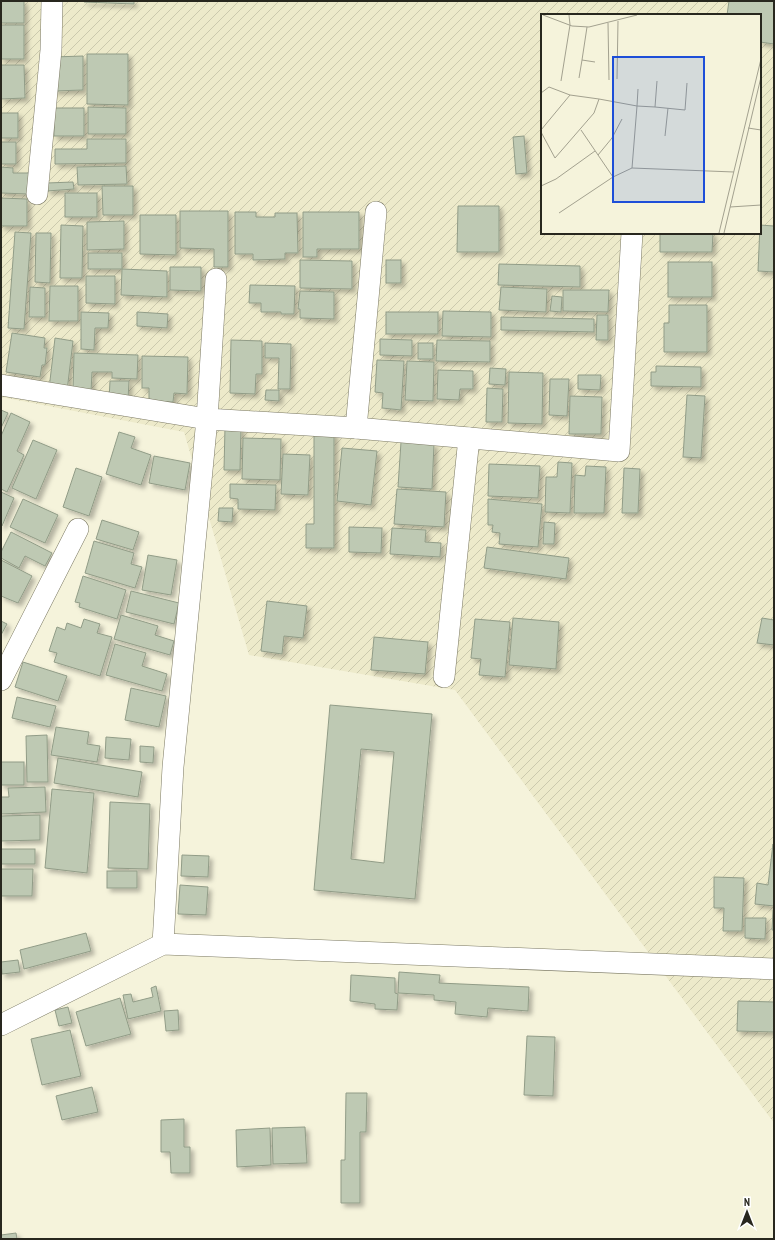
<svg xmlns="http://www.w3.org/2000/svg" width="775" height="1240" font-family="'PT Sans Narrow',sans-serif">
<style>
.industrial{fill:url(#industrial-furrows);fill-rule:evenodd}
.building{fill:#bec9b3;stroke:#919c87;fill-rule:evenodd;filter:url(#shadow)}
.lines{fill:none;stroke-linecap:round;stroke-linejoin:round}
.street-casing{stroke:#7b7963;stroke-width:22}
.street{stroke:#fff;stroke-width:21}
.inset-road{fill:none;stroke:#a3a18f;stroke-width:1}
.view{fill:#1d4ed8;fill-opacity:0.15;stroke:#1d4ed8;stroke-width:2}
.inset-edge{fill:none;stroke:#28271e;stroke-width:2}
</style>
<defs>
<pattern id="industrial-furrows" width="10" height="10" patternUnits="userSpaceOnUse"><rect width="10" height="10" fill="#edeaca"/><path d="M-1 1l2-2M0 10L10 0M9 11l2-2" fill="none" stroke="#cbc9ad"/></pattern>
<filter id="shadow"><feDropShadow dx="3.5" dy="3.5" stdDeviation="2" flood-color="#0004"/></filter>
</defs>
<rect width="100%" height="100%" fill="#f5f3db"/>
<!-- industrial -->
<path class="industrial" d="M1,1H774V1123L455,690L249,655L184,432L1,397ZM542,15H760V233H542Z"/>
<!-- building -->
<g class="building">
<rect x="1" y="1" width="23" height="22"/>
<path d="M84,1H134V4L84,2Z"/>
<path d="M729,1H774V44L760,42V15H727Z"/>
<rect x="1" y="25" width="23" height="34"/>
<path d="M87,54H128V105L87,104Z"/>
<path d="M83,56V90L54,91L53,57Z"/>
<path d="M1,65H24L25,98L1,99Z"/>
<path d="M88,107L126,108V134H88Z"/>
<rect x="54" y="108" width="30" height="28"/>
<rect x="1" y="113" width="17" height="25"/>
<path d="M524,136L527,173L516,174L513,137Z"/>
<path d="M87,139H126V163L55,164V149H87Z"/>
<rect x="1" y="142" width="15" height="22"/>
<path d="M126,166L127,184L78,185L77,167Z"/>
<path d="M1,167L13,168V173H29L28,194L1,193Z"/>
<path d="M73,182L74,189L47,191V183Z"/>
<path d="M102,186H133V215H103Z"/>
<rect x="65" y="193" width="32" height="24"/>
<path d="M1,198L27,199V226H1Z"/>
<path d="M458,206H499V252H457Z"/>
<path d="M180,211H228V267H214V249L180,248Z"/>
<path d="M235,212H256V217H275V213H297L298,253H285V259L253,260V254H235Z"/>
<path d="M303,212H359V249H317V257H303Z"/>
<path d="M140,215H176V255L140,254Z"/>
<path d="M124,221V249L87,250V222Z"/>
<path d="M61,225L83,226L82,278H60Z"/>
<path d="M760,225L774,226V272L758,271Z"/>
<path d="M15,232L31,233L24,329L8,328Z"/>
<path d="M36,233H51L50,283L35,282Z"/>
<path d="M660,233H713L712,252H660Z"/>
<rect x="88" y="253" width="34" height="16"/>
<path d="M300,260L352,261V289L300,288Z"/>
<rect x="386" y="260" width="15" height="23"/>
<rect x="668" y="262" width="44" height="35"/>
<path d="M499,264L580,266V287L498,285Z"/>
<path d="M170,267H201V291L170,290Z"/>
<path d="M122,269L167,271V297L121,295Z"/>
<path d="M86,276H115V304L86,303Z"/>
<path d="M250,285L295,286L294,314H281V312H261V303H249Z"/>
<path d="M50,286H78V321H49Z"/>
<path d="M30,287L45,288V317H29Z"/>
<path d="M501,287L547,289L546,312L499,310Z"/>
<path d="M563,290H609L608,312L563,311Z"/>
<path d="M300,291L334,292V319L300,318V309H298Z"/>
<path d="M552,296L562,297L561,312L550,311Z"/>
<path d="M669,305H707V352H664V323H669Z"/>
<path d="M443,311L491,312V337L442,336Z"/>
<path d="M81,312L109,313L108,328H95L94,350L81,349Z"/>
<path d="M137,312L168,314L167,328L137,326Z"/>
<rect x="386" y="312" width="52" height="22"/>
<path d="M597,315H608V340H596Z"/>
<path d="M501,317L594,319V332L501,330Z"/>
<path d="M12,333L45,338L44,348H47L45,365H42L40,377L6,372Z"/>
<path d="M55,338L73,341L67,391L49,389Z"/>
<path d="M380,339L412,340V356L380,355Z"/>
<path d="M231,340L262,341V374H256L255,394L230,393Z"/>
<path d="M437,340L490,341V362L436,361Z"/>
<path d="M265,343L291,344L290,389H278L279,358H265Z"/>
<rect x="418" y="343" width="15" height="16"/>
<path d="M74,353L138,355L137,379L112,378V372H92L91,392L73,391Z"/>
<path d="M142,356L188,357L187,394L174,393L173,402L149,401V388H142Z"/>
<path d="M377,360L404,361L401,410L382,408L383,393L375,392Z"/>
<path d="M407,361L434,362L433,401L405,400Z"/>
<path d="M656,366L701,367V387L651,386V372H656Z"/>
<path d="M490,368L506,369L505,385L489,384Z"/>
<path d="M438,370L473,371V389H460L459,400L437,399Z"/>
<path d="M509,372L543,373L542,424L508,423Z"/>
<path d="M578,375H601L600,390L578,389Z"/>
<path d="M550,379H569L567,416L549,415Z"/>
<path d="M110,381H129L128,400H109Z"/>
<path d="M487,388L503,389L502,422H486Z"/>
<path d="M266,390H279V401L265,400Z"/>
<path d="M687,395L705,396L701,458L683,457Z"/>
<path d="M570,396L602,397L601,434H569Z"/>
<path d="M1,410L8,413L1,428Z"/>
<path d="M11,413L30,422L17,451L24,455L7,492L1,489V436Z"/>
<path d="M225,427H241L240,470H224Z"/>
<path d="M119,432L135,437L131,448L151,455L141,485L106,474Z"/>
<path d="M314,432H334V548H306V524H314Z"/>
<path d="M243,438L281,439L280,480L242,479Z"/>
<path d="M33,440L57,450L36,499L12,488Z"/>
<path d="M401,442L434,444L432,489L398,487Z"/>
<path d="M342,448L377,451L371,505L337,501Z"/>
<path d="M283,454L310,455L308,495L281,494Z"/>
<path d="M154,456L190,463L185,490L149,483Z"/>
<path d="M558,462L572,463L570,513L545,512L546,477H557Z"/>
<path d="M489,464L540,466L538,498L488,496Z"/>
<path d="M586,466L606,467L604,513H574L575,475L585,476Z"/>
<path d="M76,468L102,477L89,516L63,507Z"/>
<path d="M624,468L640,469L638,513H622Z"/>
<path d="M230,484L276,485L275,510L238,509V499L230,498Z"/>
<path d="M397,489L446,492L444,527L394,524Z"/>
<path d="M1,492L14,498L2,526H1Z"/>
<path d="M23,499L58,515L45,543L10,527Z"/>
<path d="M488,499L542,504L538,547L499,544L500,533L492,532L493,525H488Z"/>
<path d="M219,508H233L232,522L218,521Z"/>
<path d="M102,520L139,532L133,550L96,539Z"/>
<path d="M544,522L555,523L554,544H543Z"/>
<path d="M349,527L382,528L381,553L349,552Z"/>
<path d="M392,528L426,530L425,542L441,543L440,557L390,554Z"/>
<path d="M11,532L52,553L45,566L25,556L19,568L1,558V552Z"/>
<path d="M94,541L134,553L131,564L142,567L135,588L85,573Z"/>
<path d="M487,547L569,558L566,579L484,568Z"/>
<path d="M148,555L177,560L171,595L142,590Z"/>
<path d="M1,560L32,576L18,603L1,596Z"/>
<path d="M83,576L126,590L117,619L79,607L80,603L75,602Z"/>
<path d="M131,591L179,603L174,624L126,612Z"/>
<path d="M267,601L307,606L303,638L284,636L282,654L261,651Z"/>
<path d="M121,615L158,626L155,635L174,641L170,655L114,639Z"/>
<path d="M513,618L559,622L556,669L509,665Z"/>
<path d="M762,618L774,620V645L757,643Z"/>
<path d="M84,619L100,624L97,633L112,637L100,676L54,662L57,653L49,651L57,627L65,630L67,623L81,628Z"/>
<path d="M475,619L510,622L505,677L479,675L481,659L471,658Z"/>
<path d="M1,621L7,624L1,635Z"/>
<path d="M374,637L428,642L425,674L371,670Z"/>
<path d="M115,644L146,653L142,666L167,674L162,691L106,675Z"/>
<path d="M23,662L67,676L58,701L15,687Z"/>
<path d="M131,688L166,696L159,727L125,720Z"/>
<path d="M17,697L56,706L50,727L12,718Z"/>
<path d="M330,705L432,714L415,899L314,890ZM361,749L394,752L384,863L351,859Z"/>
<path d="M56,727L89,732L87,744L100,746L97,762L51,755Z"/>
<path d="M47,735L48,782H27L26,736Z"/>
<path d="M106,737L131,739L129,760L105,758Z"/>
<path d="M140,746L154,747L153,763L140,762Z"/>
<path d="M58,758L142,772L138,797L54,783Z"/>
<rect x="1" y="762" width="23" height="23"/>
<path d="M45,787L46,812L1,814V797H9L8,788Z"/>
<path d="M52,789L94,793L87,873L45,868Z"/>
<path d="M110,802L150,804L148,869L108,868Z"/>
<path d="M40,815V840L1,841V816Z"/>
<path d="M773,844L774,906L755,904L757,883L768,885Z"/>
<rect x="1" y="849" width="34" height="15"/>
<path d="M182,855L209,856L208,877L181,876Z"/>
<path d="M1,869H33L32,896H1Z"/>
<rect x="107" y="871" width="30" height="17"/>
<path d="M714,877L744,878L742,931H723L724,908H714Z"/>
<path d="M180,885L208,887L206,915L178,914Z"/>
<path d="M773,910H774V930H772Z"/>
<path d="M745,918H766L765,939L745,938Z"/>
<path d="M86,933L91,951L24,969L20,950Z"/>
<path d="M18,960L20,972L2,974L1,962Z"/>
<path d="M399,972L440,975L439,983L529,987L528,1011L488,1008L487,1017L455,1014L456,1002L434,1000V995L398,993Z"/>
<path d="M351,975L395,978V993L398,994L397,1010L375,1009V1004L350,1001Z"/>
<path d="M156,986L161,1011L128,1019L123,995L131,994L133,1002L153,997L151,988Z"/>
<path d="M120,998L131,1034L86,1046L76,1012Z"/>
<path d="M738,1001L774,1002V1032L737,1031Z"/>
<path d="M68,1007L72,1023L59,1026L55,1010Z"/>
<path d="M178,1010L179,1030L166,1031L164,1011Z"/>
<path d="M70,1030L81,1076L42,1085L31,1039Z"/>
<path d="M527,1036L555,1037L553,1096L524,1095Z"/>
<path d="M92,1087L98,1112L62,1120L56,1096Z"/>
<path d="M346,1093H367L366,1132H360V1203H341V1160H345Z"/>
<path d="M184,1119V1147H190V1173H171L170,1152H161V1120Z"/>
<path d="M305,1127L307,1163L273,1164L272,1128Z"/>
<path d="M270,1128L271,1165L237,1167L236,1130Z"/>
<path d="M16,1233L17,1239H1V1235Z"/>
</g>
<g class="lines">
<!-- street casing -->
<g class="street-casing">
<g id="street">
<path d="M37,194L51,50L52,1"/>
<path d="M376,212L356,428L619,451L632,233"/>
<path d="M216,279L207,419L356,428"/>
<path d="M1,385L207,419L173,767L163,944"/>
<path d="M444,677L469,438"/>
<path d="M1,680L78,529"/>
<path d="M1,1025L163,944L774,969"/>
</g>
</g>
<!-- street -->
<use href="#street" class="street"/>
</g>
<!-- overview -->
<g transform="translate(541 14)">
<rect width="220" height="220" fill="#f5f3db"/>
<path class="inset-road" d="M2,1L31,12L48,13L96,1M67,9L68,66M46,13L41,46L54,48M38,64L41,46M76,65L77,7M20,67L29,11L28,1M116,67L114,93L144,96L146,69M97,75L96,92L114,93M0,79L8,73L29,81L58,85L53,99L14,144L0,118M58,85L96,92L91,154M207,114L220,116M0,116L29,81M124,122L127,94M57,141L71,124L81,105M72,163L91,154L193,158M0,172L15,165L54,137M189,193L220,191M18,199L72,163L40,116M178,219L220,45M183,219L220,63"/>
<path class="view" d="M72,43H163V188H72Z"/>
<rect width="220" height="220" class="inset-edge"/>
</g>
<!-- border -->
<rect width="775" height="1240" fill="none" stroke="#28271e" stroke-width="4"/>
<!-- north arrow -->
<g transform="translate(747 1212)" stroke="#ffffff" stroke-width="3" paint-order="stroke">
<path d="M0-3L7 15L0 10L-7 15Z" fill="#28271e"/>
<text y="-6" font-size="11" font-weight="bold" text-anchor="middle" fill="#28271e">N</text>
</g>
</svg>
